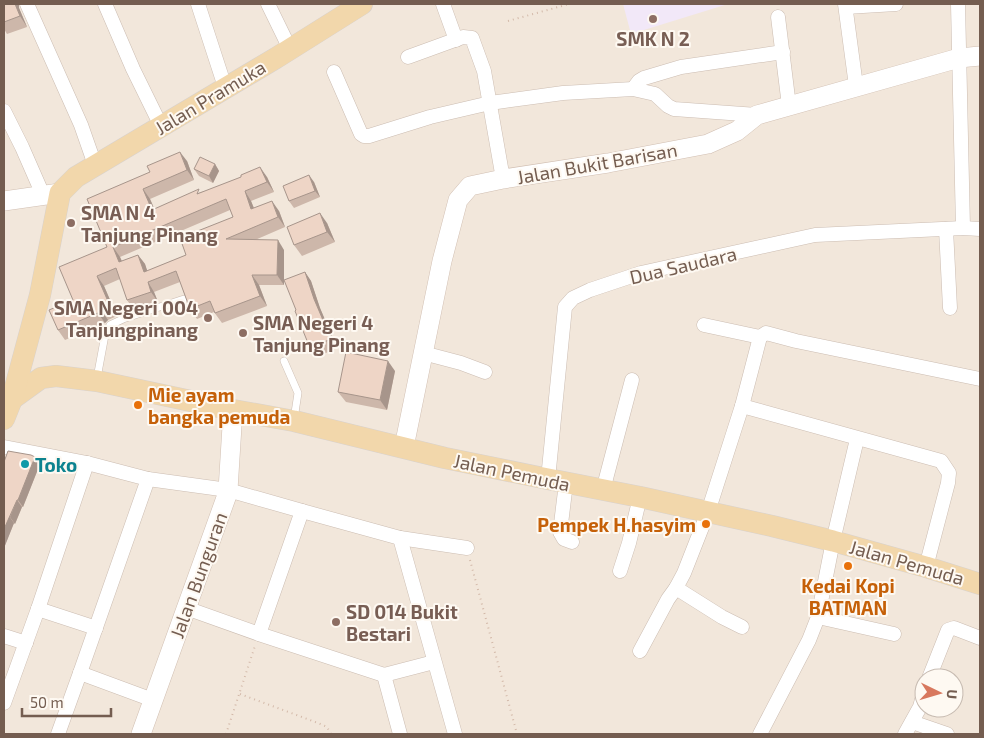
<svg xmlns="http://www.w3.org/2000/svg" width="984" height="738" font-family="'Exo 2',sans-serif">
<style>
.residential{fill:#f2e7db;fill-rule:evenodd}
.education{fill:#f2e8f8}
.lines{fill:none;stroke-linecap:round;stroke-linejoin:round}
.lane-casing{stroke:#ccbdb2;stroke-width:8}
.street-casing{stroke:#ccbdb2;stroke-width:15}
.secondary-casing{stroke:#d1bfb2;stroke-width:20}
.primary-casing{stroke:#d8d2ce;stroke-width:22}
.path{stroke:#d3b9a9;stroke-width:2;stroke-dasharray:1 4;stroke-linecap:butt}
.lane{stroke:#fff;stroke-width:7}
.street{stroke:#fff;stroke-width:14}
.secondary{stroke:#fff;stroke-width:19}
.primary{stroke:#f2d7ab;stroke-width:21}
.wall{fill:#cdb7aa;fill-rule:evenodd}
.shaded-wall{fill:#a7958b}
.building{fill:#eed5c6;stroke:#a7958b;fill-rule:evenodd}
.education-dot{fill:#8d6e63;stroke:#fef9f2;stroke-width:2}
.food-dot{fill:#e8710a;stroke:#fef9f2;stroke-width:2}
.culture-dot{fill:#0f9aa8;stroke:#fef9f2;stroke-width:2}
.labels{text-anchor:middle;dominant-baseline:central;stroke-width:4;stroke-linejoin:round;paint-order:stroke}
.education-label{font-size:19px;font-weight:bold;fill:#785e54;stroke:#fef9f2;text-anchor:start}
.street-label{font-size:19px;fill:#745d50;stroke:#fef9f2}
.food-label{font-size:19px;font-weight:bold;fill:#c56008;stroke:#fef9f2;text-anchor:start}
.culture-label{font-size:19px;font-weight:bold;fill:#0d838f;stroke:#fef9f2;text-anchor:start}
</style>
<rect width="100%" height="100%" fill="#fbf5ec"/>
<!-- residential -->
<path class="residential" d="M4,4H980V734H4ZM924,678H954V708H924Z"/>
<!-- education -->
<path class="education" d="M623,4H728L631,34Z"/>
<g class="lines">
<!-- lane casing -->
<g class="lane-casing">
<g id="lane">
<path d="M284,361L298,393L294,419"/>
<path d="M97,378L105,335L110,325L123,319L184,299"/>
</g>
</g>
<!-- street casing -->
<g class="street-casing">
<g id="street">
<path d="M27,4L81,125L95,165"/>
<path d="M105,4L133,69L161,126"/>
<path d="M198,4L225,87"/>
<path d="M268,4L290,49"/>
<path d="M443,4L456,40"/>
<path d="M845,4L856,86"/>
<path d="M958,4L963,228"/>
<path d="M846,7L896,4"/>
<path d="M778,17L789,106"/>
<path d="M408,57L463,37L472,38L484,71L503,179"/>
<path d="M334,72L361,134L364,136H369L430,117L490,103L563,93L633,89L655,94L668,106L674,109L757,115"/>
<path d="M633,89L639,81L644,78L681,67L783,52"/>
<path d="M4,111L22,147L43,195"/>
<path d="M946,229L950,308"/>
<path d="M704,325L760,337"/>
<path d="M423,353L461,363L485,372"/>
<path d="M742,406L941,461L949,473L948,483L926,567"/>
<path d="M4,447L87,463L148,479L228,490L302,511"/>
<path d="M548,479L565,307L573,298L590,290L641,273L815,235L963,228L980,229"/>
<path d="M566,483L560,532L564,539L572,542"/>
<path d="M603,490L632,380"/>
<path d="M400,538L455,734"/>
<path d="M620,571L629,543L640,497"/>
<path d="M676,588L722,617L742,627"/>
<path d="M186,608L259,634L384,675"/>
<path d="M38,609L96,628"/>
<path d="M818,617L894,634"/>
<path d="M259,634L302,511L400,538L467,548"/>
<path d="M4,636L26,643"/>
<path d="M640,651L668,599L676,588L684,573L708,512L742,406L760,337L766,333L796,341L980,379"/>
<path d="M80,673L153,700"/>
<path d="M929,678L948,630L954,628L980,638"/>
<path d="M4,703L38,609L87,463"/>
<path d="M912,722L947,734"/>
<path d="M58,734L80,673L148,479"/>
<path d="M400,734L384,675L434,662"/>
<path d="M760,734L809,640L818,617L833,541L857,439"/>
<path d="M905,734L920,707L924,692"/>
</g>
</g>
<!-- secondary casing -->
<g class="secondary-casing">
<g id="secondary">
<path d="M4,201L60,193"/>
<path d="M404,447L442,261L458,200L470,186L503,179L608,163L708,144L737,131L757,115L959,58L980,56"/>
<path d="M141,734L227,495L228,490L233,410"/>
</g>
</g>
<!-- primary casing -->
<g class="primary-casing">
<g id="primary">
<path d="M12,399L41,378L56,376L97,381L233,410L294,421L445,458L548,479L640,497L772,526L833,541L926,567L980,584"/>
<path d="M4,419L12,399L40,295L60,193L76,177L276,58L362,4"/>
</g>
</g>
<!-- path -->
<g class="path">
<path d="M508,21L569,4"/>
<path d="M470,560L517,734"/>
<path d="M240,694L318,723L327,727L331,734"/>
<path d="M226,734L255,646"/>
</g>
<!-- lane -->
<use href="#lane" class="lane"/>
<!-- street -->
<use href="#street" class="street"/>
<!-- secondary -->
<use href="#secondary" class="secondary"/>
<!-- primary -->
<use href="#primary" class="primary"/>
</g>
<!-- wall -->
<g class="wall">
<path d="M4,4L19,8L27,27L7,34L4,29Z"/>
<path d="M187,161L194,180L150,199L154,209L201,192L267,177L274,192L251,201L254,208L279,211L285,227L255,240L284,250V285H259L267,306L222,323L214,312L197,319L190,309L180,282L154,292L158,302L134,310L127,300L120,279L104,286L117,316L108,320L105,323L65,340L58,330L73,300L107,247L87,199ZM230,210L233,217L186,255L147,271L145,264L138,255L122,261L120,257Z"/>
<path d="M215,164L219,171L213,183L199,176L194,169Z"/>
<path d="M314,182L320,197L294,208L289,201Z"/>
<path d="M327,223L335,242L302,256L294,245Z"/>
<path d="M305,272L311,281L320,308L337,348L317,357L310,348L296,310Z"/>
<path d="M395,371L387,410L346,402L338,392Z"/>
<path d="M4,462L40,464L23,507H22L15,524L14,523L4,548Z"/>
</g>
<!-- shaded-wall -->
<g class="shaded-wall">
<path d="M15,4H19V8L27,27L20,16Z"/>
<path d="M180,152L187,161L194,180L187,170Z"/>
<path d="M215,164L219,171L213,183L209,176Z"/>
<path d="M260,167L267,177L274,192L267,182Z"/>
<path d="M309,175L314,182L320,197L315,191Z"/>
<path d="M143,189L150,199L159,219L152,210Z"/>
<path d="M245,191L251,201L258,219L251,209Z"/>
<path d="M272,201L279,211L285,227L278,217Z"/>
<path d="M320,213L327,223L335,242L327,232Z"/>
<path d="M278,240L284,250V285L277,275Z"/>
<path d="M113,247L120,257L126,272L119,262Z"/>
<path d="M138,255L145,264L151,282L144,272Z"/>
<path d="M305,272L311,281L320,308L337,348L331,339L314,299Z"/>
<path d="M252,275L259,285L267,306L260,296Z"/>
<path d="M97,276L104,286L117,316L110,306Z"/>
<path d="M148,282L154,292L158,302L151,292Z"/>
<path d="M101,310L108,320L105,323L98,313Z"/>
<path d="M388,361L395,371L387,410L380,400Z"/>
<path d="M35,457L40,464L23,507L18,500Z"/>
<path d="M17,500L22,507L15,524L10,517Z"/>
<path d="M9,516L14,523L4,548V529Z"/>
</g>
<!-- building -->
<g class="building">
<path d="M4,4H15L20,16L4,22Z"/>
<path d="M180,152L187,170L143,189L152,210L199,189L197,194L241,177V175L260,167L267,182L245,191L251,209L272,201L278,217L226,239L278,240L277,275H252L260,296L215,313L210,301L190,309L176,271L148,282L151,292L127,300L116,268L97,276L110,306L101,310L98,313L58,330L49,310L73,300L59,267L107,247L87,199L150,172L147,166ZM226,199L233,217L180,238L186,255L144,272L138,255L119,262L113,247Z"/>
<path d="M200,157L215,164L209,176L194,169Z"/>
<path d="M309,175L315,191L289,201L283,186Z"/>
<path d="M320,213L327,232L294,245L287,227Z"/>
<path d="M305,272L314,299L331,339L310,348L295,311L296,310L284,280Z"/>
<path d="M346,352L388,361L380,400L338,392Z"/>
<path d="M8,451L31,455L35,457L18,500H17L4,529V462Z"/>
</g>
<!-- markers -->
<g class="education-dot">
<circle cx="653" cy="19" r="5"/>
<circle cx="71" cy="223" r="5"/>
<circle cx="208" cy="318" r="5"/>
<circle cx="243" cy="333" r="5"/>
<circle cx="336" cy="622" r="5"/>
</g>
<g class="food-dot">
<circle cx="138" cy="405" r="5"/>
<circle cx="706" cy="524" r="5"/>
<circle cx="848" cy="566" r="5"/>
</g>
<circle class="culture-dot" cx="25" cy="464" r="5"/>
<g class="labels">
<!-- education labels -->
<g class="education-label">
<text x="653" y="38" text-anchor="middle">SMK N 2</text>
<text x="81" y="212">SMA N 4<tspan x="81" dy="22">Tanjung Pinang</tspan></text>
<text x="198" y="307" text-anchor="end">SMA Negeri 004<tspan x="198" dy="22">Tanjungpinang</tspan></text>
<text x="253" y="322">SMA Negeri 4<tspan x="253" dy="22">Tanjung Pinang</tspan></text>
<text x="346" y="611">SD 014 Bukit<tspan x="346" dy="22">Bestari</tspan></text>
</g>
<!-- street labels -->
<g class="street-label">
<text transform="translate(210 97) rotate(-31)">Jalan Pramuka</text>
<text transform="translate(597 163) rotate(-10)">Jalan Bukit Barisan</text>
<text transform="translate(683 265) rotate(-13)">Dua Saudara</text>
<text transform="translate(512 472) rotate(12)">Jalan Pemuda</text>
<text transform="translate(907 562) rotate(16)">Jalan Pemuda</text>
<text transform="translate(198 575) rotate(-70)">Jalan Bunguran</text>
</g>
<!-- food labels -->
<g class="food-label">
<text x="148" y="394">Mie ayam<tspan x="148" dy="22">bangka pemuda</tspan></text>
<text x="696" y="524" text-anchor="end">Pempek H.hasyim</text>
<text x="848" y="585" text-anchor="middle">Kedai Kopi<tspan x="848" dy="22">BATMAN</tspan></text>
</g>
<!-- culture labels -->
<g class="culture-label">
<text x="35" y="464">Toko</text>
</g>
</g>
<!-- border -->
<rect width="984" height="738" fill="none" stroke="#745d50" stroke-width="10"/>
<!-- north arrow -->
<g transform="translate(939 693) rotate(95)"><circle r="24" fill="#fef9f2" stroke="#c7bbb1"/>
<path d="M0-4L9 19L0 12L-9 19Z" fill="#d8785e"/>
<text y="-8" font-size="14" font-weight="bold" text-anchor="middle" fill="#745d50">U</text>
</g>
<!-- scale -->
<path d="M22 708v8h89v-8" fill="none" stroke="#745d50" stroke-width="2.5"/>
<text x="30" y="708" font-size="15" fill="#745d50" stroke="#fef9f2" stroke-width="4" paint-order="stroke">50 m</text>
</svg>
